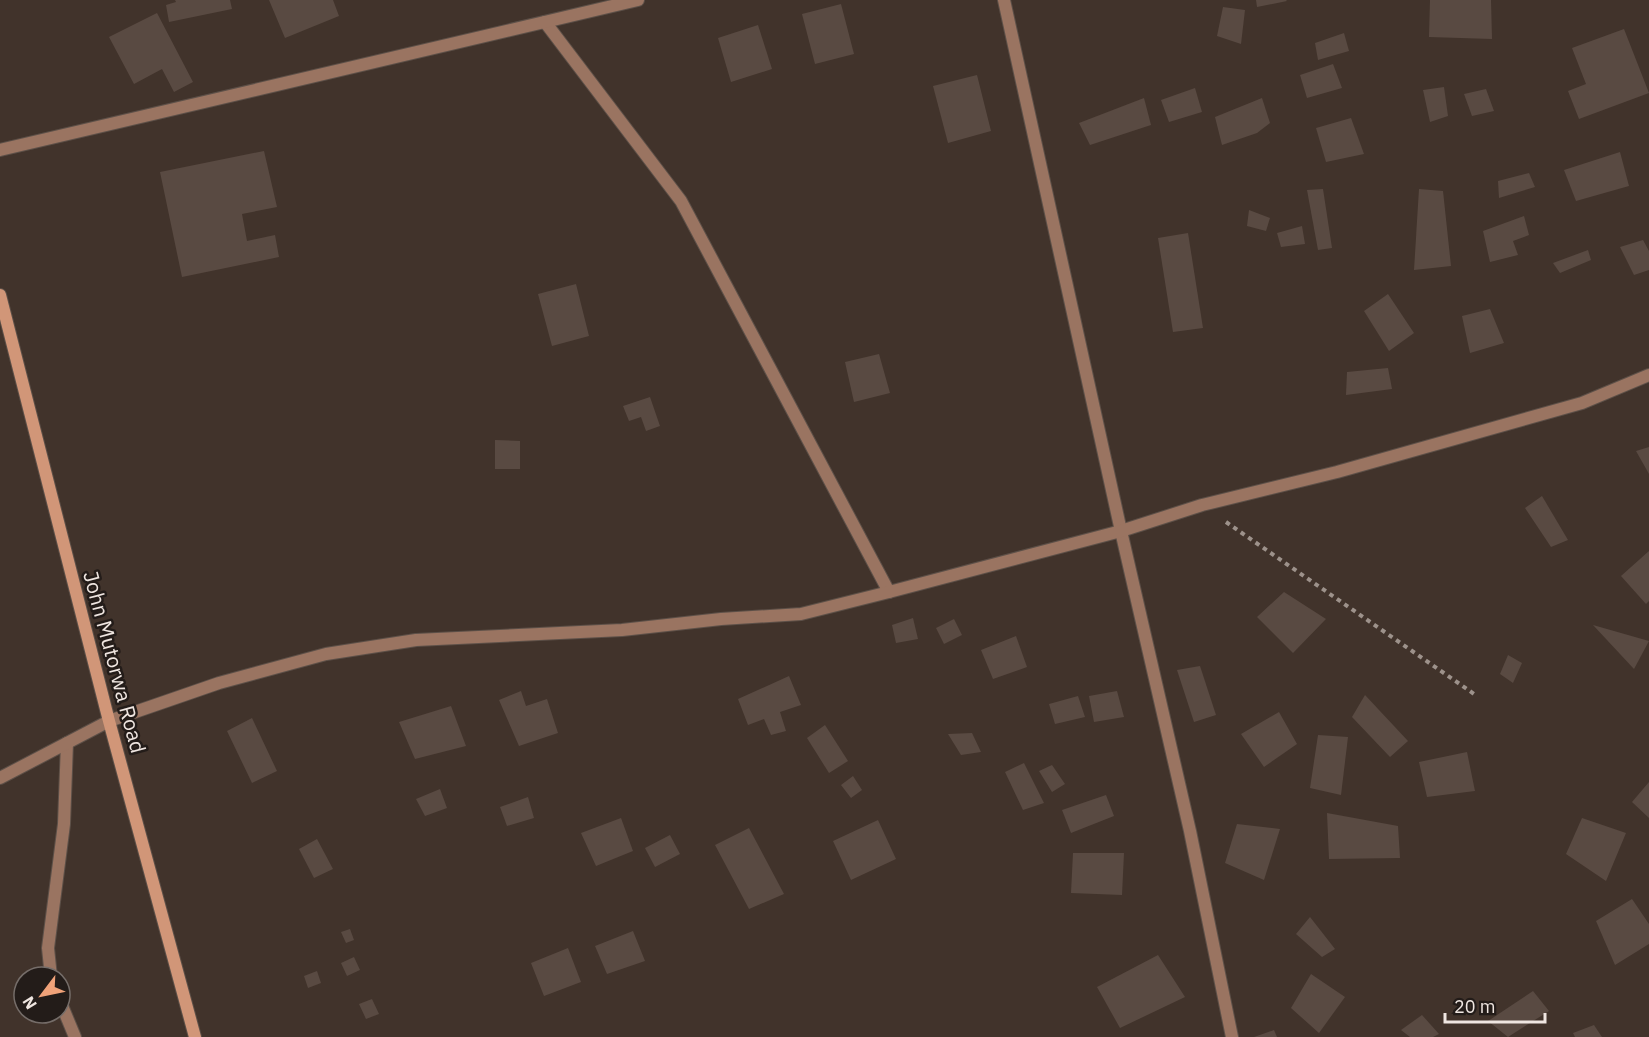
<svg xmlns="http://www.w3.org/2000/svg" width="1649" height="1037" font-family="'IBM Plex Sans',sans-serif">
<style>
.building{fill:#594a42}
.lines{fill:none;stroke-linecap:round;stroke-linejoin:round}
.lane-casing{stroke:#5d5048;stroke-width:14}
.street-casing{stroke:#5d5048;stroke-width:14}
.secondary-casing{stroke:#5d5048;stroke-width:14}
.path{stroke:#9d928b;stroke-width:4;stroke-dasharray:4.5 4.5;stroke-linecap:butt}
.lane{stroke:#9a7461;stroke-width:12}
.street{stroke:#9a7461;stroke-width:12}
.secondary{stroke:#d19678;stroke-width:12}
.labels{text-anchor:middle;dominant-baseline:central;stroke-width:5;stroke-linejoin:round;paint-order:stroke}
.street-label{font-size:21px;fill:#efe6e1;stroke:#231c19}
</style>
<rect width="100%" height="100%" fill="#41332b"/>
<!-- building -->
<g class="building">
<path d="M175,0H230L232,9L169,22L166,5L176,2Z"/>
<path d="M269,0H333L339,16L285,38Z"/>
<path d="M1256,0H1286L1287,1L1257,7Z"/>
<path d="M1430,0H1491L1492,39L1429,37Z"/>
<path d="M841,4L854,54L815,64L802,14Z"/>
<path d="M1223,7L1245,10L1241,44L1217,36Z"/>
<path d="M157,13L193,82L174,92L162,69L134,84L109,37Z"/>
<path d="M758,25L772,69L731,82L718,38Z"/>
<path d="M1624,29L1649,93L1579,119L1568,91L1586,84L1572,48Z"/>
<path d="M1344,33L1349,51L1318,60L1315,43Z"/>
<path d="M1333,64L1342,88L1307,98L1300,75Z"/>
<path d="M977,75L991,131L948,143L933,86Z"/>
<path d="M1444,87L1448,116L1430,122L1423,90Z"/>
<path d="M1195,88L1202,112L1169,122L1161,100Z"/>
<path d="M1486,89L1494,111L1472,116L1464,94Z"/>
<path d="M1144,98L1151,125L1090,145L1079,123Z"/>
<path d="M1262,98L1270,123L1257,133L1222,145L1215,117Z"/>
<path d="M1351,118L1364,154L1326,162L1316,128Z"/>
<path d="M264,151L277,207L242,214L247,241L275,235L279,257L182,277L160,172Z"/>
<path d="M1620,152L1629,186L1576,201L1564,170Z"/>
<path d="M1529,173L1535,187L1499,198L1498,181Z"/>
<path d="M1323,189L1332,248L1318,250L1307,190Z"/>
<path d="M1419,189L1443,191L1451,266L1414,270Z"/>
<path d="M1249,210L1270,218L1266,231L1247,226Z"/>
<path d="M1524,216L1529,235L1513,241L1518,255L1490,262L1483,231Z"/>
<path d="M1302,226L1305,244L1281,247L1277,233Z"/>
<path d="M1188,233L1203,328L1173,332L1158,238Z"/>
<path d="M1643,240L1649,251V270L1634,275L1620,247Z"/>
<path d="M1588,250L1591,260L1560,273L1553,263Z"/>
<path d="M576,284L589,336L552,346L538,294Z"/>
<path d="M1388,294L1414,333L1389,351L1364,311Z"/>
<path d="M1490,309L1504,343L1470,353L1462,316Z"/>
<path d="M879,354L890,393L854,402L845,362Z"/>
<path d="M1388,368L1392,389L1346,395L1347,372Z"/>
<path d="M650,397L660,426L646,431L641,417L629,421L623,406Z"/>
<path d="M495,440L520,441V469H495Z"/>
<path d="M1649,447V474L1636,451Z"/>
<path d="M1542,496L1568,540L1551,547L1525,508Z"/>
<path d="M1649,551V601L1646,604L1621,576Z"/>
<path d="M1284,592L1326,619L1293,653L1257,617Z"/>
<path d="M913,618L918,639L896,643L892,625Z"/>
<path d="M954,619L962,635L944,644L936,628Z"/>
<path d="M1593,625L1649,641L1634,669Z"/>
<path d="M1016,636L1027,667L993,679L981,650Z"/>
<path d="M1508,655L1522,663L1513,683L1500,674Z"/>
<path d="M1200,666L1216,715L1194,722L1177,670Z"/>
<path d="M789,676L801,705L780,712L786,731L771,735L764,719L748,725L738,699Z"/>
<path d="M521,691L526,706L547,699L558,733L519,746L499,700Z"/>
<path d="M1117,691L1124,717L1094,722L1089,696Z"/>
<path d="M1365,695L1408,741L1390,757L1352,717Z"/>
<path d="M1078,696L1085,717L1055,724L1049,704Z"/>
<path d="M451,706L466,746L415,759L399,722Z"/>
<path d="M1279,712L1297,744L1264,767L1241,734Z"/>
<path d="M252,718L277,771L252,783L227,731Z"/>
<path d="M825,725L848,761L829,773L807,738Z"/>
<path d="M972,733L981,752L961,755L948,734Z"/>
<path d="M1318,735L1348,737L1341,795L1310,788Z"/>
<path d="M1467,752L1475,791L1427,797L1419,762Z"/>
<path d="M1024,763L1044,803L1023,810L1005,772Z"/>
<path d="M1052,765L1065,784L1052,792L1039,771Z"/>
<path d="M853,776L862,790L851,798L841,785Z"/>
<path d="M1649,782V818L1632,802Z"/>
<path d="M440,789L447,808L425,816L416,799Z"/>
<path d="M1106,795L1114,816L1071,833L1062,810Z"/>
<path d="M528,797L534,818L507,826L500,807Z"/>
<path d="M1327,813L1398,826L1400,858L1329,859Z"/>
<path d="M621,818L633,851L596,866L581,833Z"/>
<path d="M1582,818L1626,833L1606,881L1566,854Z"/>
<path d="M878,820L896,859L851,880L833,841Z"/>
<path d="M1237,824L1280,829L1264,880L1225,863Z"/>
<path d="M749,828L784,894L749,909L715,845Z"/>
<path d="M670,835L680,854L655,867L645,848Z"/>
<path d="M317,839L333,869L314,878L299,849Z"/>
<path d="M1073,853H1124L1122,895L1071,893Z"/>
<path d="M1632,899L1649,924V944L1615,965L1596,921Z"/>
<path d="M1310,917L1335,949L1322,957L1296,934Z"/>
<path d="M350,929L354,940L346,943L341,932Z"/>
<path d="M633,931L645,961L607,974L595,946Z"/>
<path d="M568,948L581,982L544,996L531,963Z"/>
<path d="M1158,955L1185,997L1120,1028L1097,987Z"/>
<path d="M354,957L360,970L347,976L341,963Z"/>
<path d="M317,971L321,983L308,988L304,976Z"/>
<path d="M1311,974L1345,997L1319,1033L1291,1008Z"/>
<path d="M1533,991L1549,1011L1508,1037L1488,1021Z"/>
<path d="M372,999L379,1014L366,1019L359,1004Z"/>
<path d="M1422,1015L1439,1034L1433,1037H1410L1401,1030Z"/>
<path d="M1594,1025L1602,1037H1575L1573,1033Z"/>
<path d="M1274,1030L1277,1037H1254Z"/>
</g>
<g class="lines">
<!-- lane casing -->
<g class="lane-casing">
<g id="lane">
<path d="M51,977L48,948L64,824L67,743"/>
<path d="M60,1001L75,1037"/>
</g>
</g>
<!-- street casing -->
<g class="street-casing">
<g id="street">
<path d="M1004,0L1121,531L1190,831L1232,1037"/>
<path d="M545,22L681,201L889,592"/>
<path d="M0,150L638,0"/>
<path d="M0,778L109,721L219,683L326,654L416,640L622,630L721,619L801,614L889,592L1121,531L1202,505L1337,472L1582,403L1649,375"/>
</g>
</g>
<!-- secondary casing -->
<g class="secondary-casing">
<path id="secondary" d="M0,295L109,721L195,1037"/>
</g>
<!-- path -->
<path class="path" d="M1226,522L1477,696"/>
<!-- lane -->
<use href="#lane" class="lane"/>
<!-- street -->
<use href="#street" class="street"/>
<!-- secondary -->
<use href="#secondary" class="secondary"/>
</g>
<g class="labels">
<!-- street labels -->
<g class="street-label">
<text transform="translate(115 662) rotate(75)">John Mutorwa Road</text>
</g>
</g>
<!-- north arrow -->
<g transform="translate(42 995) rotate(238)"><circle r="28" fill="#231c19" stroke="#756d69" stroke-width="1.5"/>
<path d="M0-4.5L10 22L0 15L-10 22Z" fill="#f0a279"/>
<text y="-9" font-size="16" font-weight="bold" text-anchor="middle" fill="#efe6e1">N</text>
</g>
<!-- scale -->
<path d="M1445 1013v9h100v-9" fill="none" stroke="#efe6e1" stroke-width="3"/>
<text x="1454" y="1013" font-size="18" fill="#efe6e1" stroke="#231c19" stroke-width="4.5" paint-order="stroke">20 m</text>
</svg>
